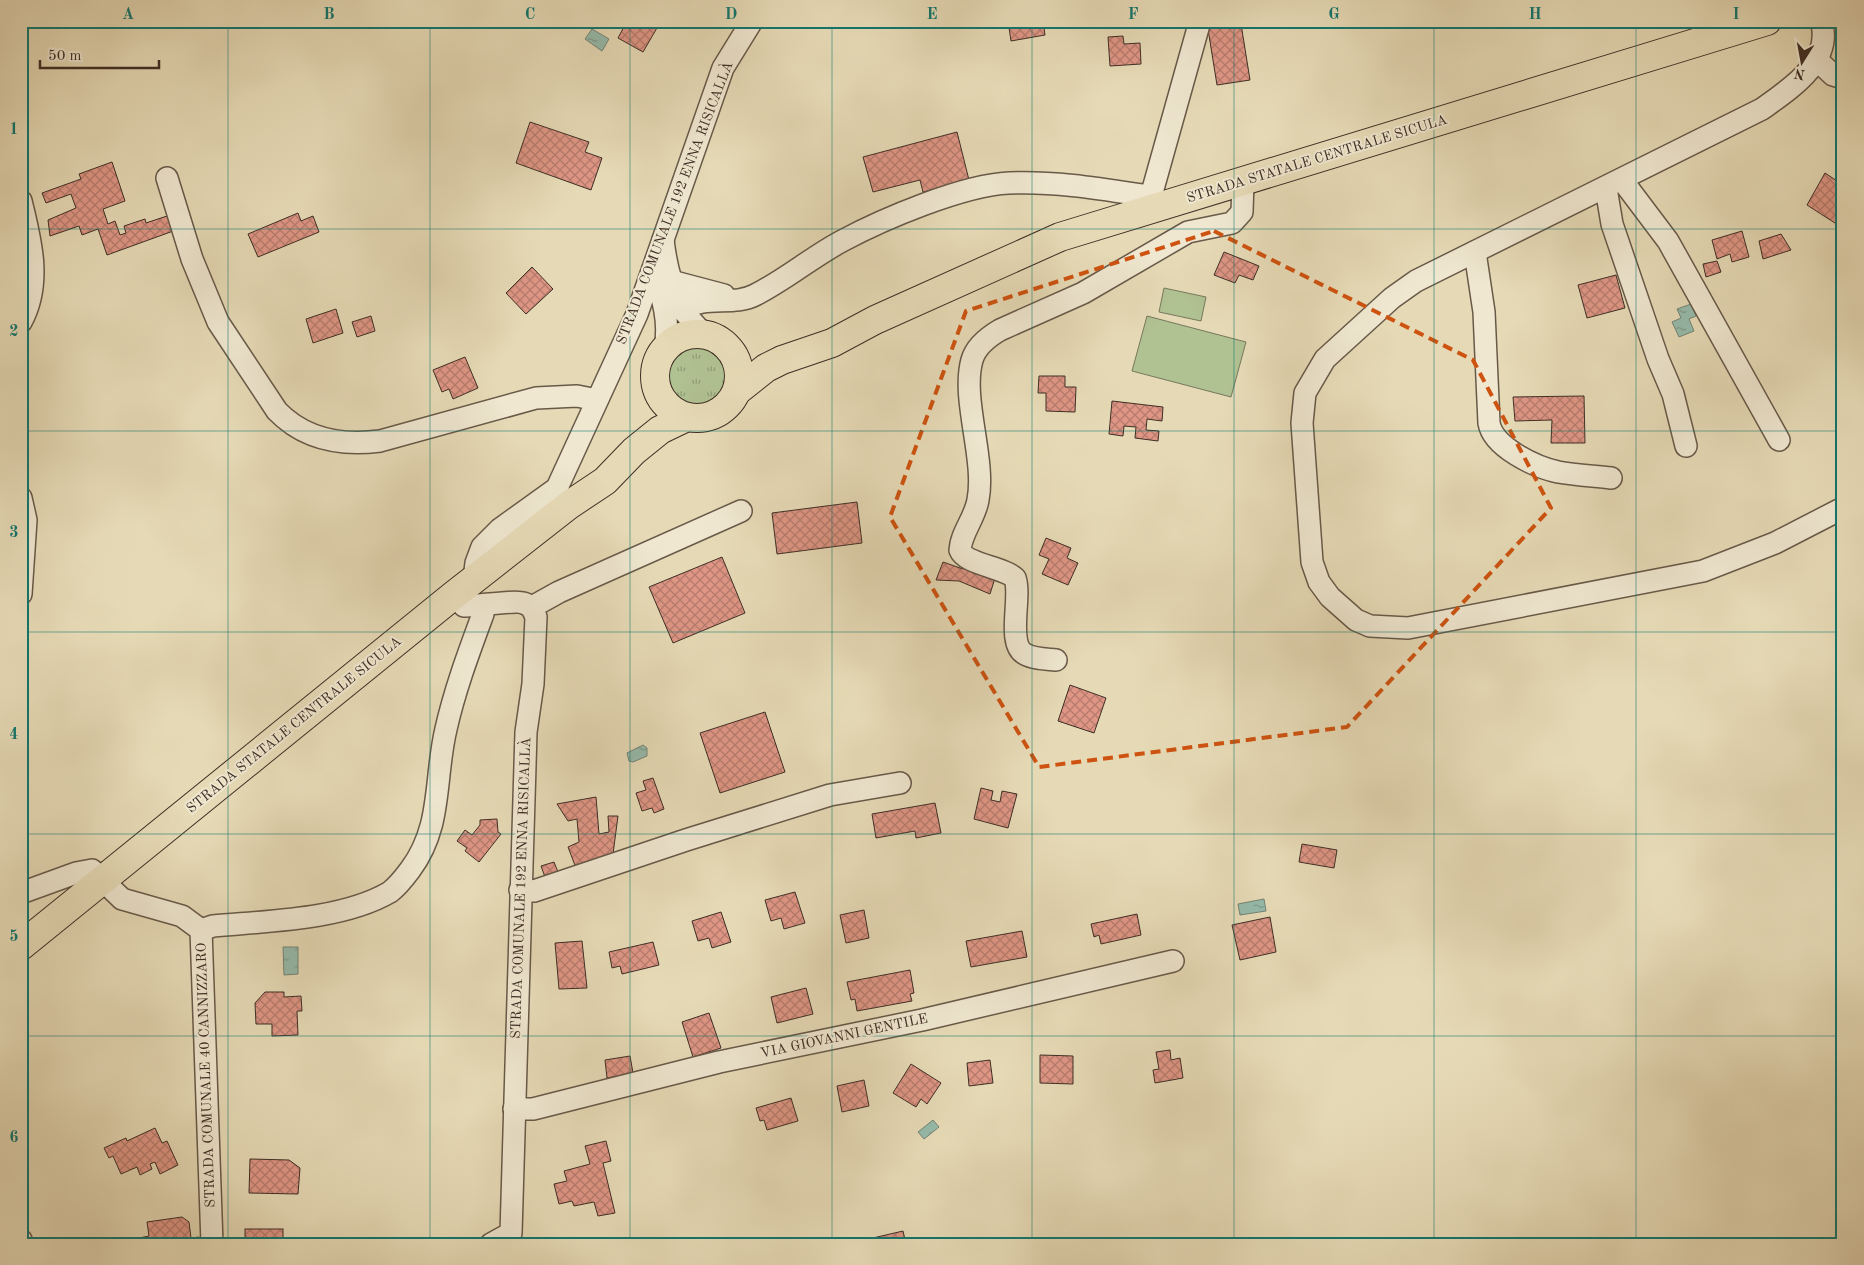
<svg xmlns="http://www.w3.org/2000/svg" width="1864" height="1265" font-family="'Old Standard TT',serif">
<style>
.grass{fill:url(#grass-tufts);stroke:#77785c}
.garden{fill:#b0c192;stroke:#77785c}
.water{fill:url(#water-ripples);stroke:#738375}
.building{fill:url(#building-cross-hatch);stroke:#3e2e25}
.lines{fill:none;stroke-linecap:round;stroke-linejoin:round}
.minor-casing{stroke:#685949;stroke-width:24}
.major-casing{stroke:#3e2e25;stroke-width:30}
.minor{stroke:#efe7d0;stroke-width:21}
.major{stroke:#e6dab6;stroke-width:28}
.marked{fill:none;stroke:#ce5310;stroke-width:4;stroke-dasharray:10 6;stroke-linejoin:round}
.grid{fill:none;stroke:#0f766e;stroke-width:1;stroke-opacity:0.55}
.labels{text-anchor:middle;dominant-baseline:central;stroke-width:4;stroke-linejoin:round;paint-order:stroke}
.street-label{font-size:14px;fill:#3e2e25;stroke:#efe7d0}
.neatline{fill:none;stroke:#0f766e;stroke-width:2}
.grid-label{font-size:16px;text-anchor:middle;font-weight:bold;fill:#0f766e}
</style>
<defs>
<pattern id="grass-tufts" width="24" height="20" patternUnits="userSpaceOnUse" patternTransform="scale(1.25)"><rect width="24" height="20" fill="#b0c192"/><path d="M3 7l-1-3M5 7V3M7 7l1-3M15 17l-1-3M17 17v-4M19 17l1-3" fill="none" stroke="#919d77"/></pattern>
<pattern id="water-ripples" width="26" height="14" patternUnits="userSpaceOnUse" patternTransform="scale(1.25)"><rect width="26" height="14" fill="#96bbab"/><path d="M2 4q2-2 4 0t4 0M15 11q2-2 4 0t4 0" fill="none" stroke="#7c988b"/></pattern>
<pattern id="building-cross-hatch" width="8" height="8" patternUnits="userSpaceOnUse" patternTransform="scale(1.25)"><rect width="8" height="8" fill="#df9685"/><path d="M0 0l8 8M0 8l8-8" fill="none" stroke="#b67b6d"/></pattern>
</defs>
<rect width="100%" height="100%" fill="#e6dab6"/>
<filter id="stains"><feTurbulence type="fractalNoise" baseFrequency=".004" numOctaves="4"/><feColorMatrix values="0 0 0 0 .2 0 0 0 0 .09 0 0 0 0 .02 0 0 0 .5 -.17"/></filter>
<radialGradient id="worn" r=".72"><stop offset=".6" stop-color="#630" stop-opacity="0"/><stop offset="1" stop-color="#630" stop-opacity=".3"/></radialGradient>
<!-- grass -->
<circle class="grass" cx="696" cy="377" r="36"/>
<!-- garden -->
<g class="garden">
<path d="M1164,288L1206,297L1201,321L1159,312Z"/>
<path d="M1147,316L1246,342L1231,397L1132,371Z"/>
</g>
<!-- water -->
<g class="water">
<path d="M592,29L609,39L602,51L585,39Z"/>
<path d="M1691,304L1696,316L1689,319L1694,331L1679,337L1672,322L1681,318L1677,309Z"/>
<path d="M643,745L647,748V756L633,762L629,761L627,753Z"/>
<path d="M1264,899L1266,911L1240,915L1238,904Z"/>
<path d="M283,947H298V974L284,975Z"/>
<path d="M933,1120L939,1127L924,1139L918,1132Z"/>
</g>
<!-- building -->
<g class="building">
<path d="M627,21H661L643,52L618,38Z"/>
<path d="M1008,21H1043L1045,35L1011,41Z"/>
<path d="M1241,24L1250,80L1217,85L1208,29Z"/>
<path d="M1123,36L1124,44L1140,43L1141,64L1110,66L1108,37Z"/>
<path d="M530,122L589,142L585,152L602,158L591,190L516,163Z"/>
<path d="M957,132L969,180L923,192L920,180L873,192L863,157Z"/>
<path d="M112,162L125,201L103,209L108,224L115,221L120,235L126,233L124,226L145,219L146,223L170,215L176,230L107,255L98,229L82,235L79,226L50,236L48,220L76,208L71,194L46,203L42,193L81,179L79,174Z"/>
<path d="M1825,173L1843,185V213L1838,225L1807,205Z"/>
<path d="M298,213L301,221L313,216L319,232L258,257L248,234Z"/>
<path d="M1742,231L1749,257L1732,262L1730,254L1717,259L1712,240Z"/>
<path d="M1781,234L1791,250L1763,259L1759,241Z"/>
<path d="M1224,252L1259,266L1253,280L1239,275L1235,283L1214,275Z"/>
<path d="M1717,261L1721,272L1706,277L1703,264Z"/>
<path d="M532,267L553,289L526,314L506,293Z"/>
<path d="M1616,275L1625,308L1587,318L1578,285Z"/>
<path d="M336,309L343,333L313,343L306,319Z"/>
<path d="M371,316L375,331L357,337L352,322Z"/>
<path d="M465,357L478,388L453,399L449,389L442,392L433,370Z"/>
<path d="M1039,376H1065V387H1076L1075,412L1046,411V393H1038Z"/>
<path d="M1584,396L1585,443H1551L1552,420L1515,421L1513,397Z"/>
<path d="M1112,401L1163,407L1162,421L1147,419L1146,430L1159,431L1158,441L1135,438L1136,427L1124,426L1123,436L1109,434Z"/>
<path d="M857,502L862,543L777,554L772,513Z"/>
<path d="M1046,538L1071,548L1067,558L1078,563L1068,585L1042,574L1049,559L1039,555Z"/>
<path d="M722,557L745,613L673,643L649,587Z"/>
<path d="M943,562L963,569L965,563L996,575L990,594L959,581L936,580Z"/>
<path d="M1070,685L1106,698L1094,733L1058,721Z"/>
<path d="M765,712L785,772L720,793L700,733Z"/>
<path d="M653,778L664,809L654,813L652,808L642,811L636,793L646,790L643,781Z"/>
<path d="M981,788L993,791L991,800L1000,802L1002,791L1017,794L1008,828L974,819Z"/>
<path d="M596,797L599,834L609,832L608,816H618L613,854L576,868L568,847L579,842L577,819L568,821L557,804Z"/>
<path d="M935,803L941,833L916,838L915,831L876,838L872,814Z"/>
<path d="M497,819L498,832L501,834L479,862L465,851L467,848L457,841L465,830L472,835L480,825V820Z"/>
<path d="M1302,844L1337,850L1334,868L1299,862Z"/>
<path d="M554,862L558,872L545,877L541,866Z"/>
<path d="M795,892L805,923L784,929L781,918L771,921L765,900Z"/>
<path d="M864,910L869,938L846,943L840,915Z"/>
<path d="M721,912L731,942L712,948L709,938L698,941L692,921Z"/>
<path d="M1137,914L1141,935L1101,944L1099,935L1094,937L1091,924Z"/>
<path d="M1270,917L1276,952L1240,960L1232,925Z"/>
<path d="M1022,931L1027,957L971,967L966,941Z"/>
<path d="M582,941L587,988L559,989L555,943Z"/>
<path d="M653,942L659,965L622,974L620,966L612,968L609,952Z"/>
<path d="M910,970L914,993L910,994L912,1001L857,1011L855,999L851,1000L847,982Z"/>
<path d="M806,988L813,1014L777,1023L771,997Z"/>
<path d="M265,992H284V997L301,996L302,1011H297L298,1035L272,1036V1024H256L255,1003Z"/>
<path d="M709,1013L721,1048L693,1057L682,1022Z"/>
<path d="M1170,1050L1171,1060L1180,1058L1183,1078L1155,1083L1153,1070L1159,1069L1156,1052Z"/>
<path d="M1040,1055L1073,1056V1084L1040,1083Z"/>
<path d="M630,1056L633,1073L607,1078L605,1060Z"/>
<path d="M990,1060L993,1083L969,1086L967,1063Z"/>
<path d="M911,1064L941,1083L927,1104L921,1099L916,1107L893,1093Z"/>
<path d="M864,1080L869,1106L842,1112L837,1086Z"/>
<path d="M791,1098L798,1121L767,1130L764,1120L760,1121L756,1108Z"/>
<path d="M155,1128L162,1143L167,1141L178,1165L160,1174L155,1162L150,1164L152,1169L140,1175L137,1167L121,1174L113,1156L109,1158L104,1148L126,1138L127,1141Z"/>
<path d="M606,1141L611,1161L603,1163L615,1213L598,1216L594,1202L574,1206L572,1201L559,1204L554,1184L567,1181L564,1171L590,1164L585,1146Z"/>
<path d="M250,1159L289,1160L300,1168L298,1194L249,1193Z"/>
<path d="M182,1217L189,1222L191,1238L199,1237L200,1244H140L139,1238L149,1236L147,1222Z"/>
<rect x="245" y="1229" width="38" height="15"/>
<path d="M903,1231L906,1244H861L860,1241Z"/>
</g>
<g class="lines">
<!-- minor casing -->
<g class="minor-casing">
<g id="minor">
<path d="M1821,21C1834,61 1790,89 1762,109L1416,281L1392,298L1325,359L1305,393L1302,423L1312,562L1319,582L1330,597L1356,620L1370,626L1408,628L1703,571L1775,543L1843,508"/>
<path d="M1817,60L1833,75L1843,78"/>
<path d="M167,178L192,259L218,322L277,411C305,440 341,446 380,441L536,398L577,396L597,400"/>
<path d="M1622,180L1668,241L1779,440"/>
<path d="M1606,188L1612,224L1658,359L1673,394L1686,446"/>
<path d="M1148,196L1153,189L1200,21"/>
<path d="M21,201C31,241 42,284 21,322"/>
<path d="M663,240C667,274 677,313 705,334"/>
<path d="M1475,252L1484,312L1489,423C1493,447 1535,467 1558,472C1575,475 1594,476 1611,478"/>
<path d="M654,273C663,298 670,322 665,348"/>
<path d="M671,281L724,295"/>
<path d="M683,311C704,293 732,307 755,295C785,280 812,257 842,241C883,219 963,185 1009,183C1056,181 1102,189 1148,196L1153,210"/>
<path d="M21,498L26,520L21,594"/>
<path d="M474,579L476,563L482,547L500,529L557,488L637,314L723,68L752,21"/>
<path d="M454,595L464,606C477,606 516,600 523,603C531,605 533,610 536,617L533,684L526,732L511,1233L491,1244"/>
<path d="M532,607L559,592L741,511"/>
<path d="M1056,660C1047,659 1033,659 1025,654C1006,644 1022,597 1015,578C1003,567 965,564 960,550C961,533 975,518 978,500C986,459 961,399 972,360C976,346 988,337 1000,330L1083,293L1188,232L1232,223L1242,212L1243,182"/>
<path d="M520,890L534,891L686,840L830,795L900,783"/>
<path d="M21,893L76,873L92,870L122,899L182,916L201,930L212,1244"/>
<path d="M201,930L213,926C267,921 342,920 390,892C398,886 404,878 410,870C443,826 434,779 446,729C455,689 469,652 483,614L482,607"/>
<path d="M514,1109H533L719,1062L922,1020L1173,961"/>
<path d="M21,1240L22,1244"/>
</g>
</g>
<!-- major casing -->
<g class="major-casing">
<g id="major">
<circle cx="697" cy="376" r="42"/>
<path d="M737,391L766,368L782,360L832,343L875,320L1060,237L1767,21"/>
<path d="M21,946L454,595L569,505L605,481L634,451L660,430L687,417"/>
</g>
</g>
<!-- minor -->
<use href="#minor" class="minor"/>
<!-- major -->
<use href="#major" class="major"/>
</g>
<!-- marked area -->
<path class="marked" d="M1214,231L1473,360L1551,508L1347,727L1039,767L890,517L966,311Z"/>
<!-- grid -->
<path class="grid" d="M228,21V1244M430,21V1244M630,21V1244M832,21V1244M1032,21V1244M1234,21V1244M1434,21V1244M1636,21V1244M21,229H1843M21,431H1843M21,632H1843M21,834H1843M21,1036H1843"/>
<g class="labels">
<!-- street labels -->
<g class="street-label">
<text transform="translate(1317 159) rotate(-17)">STRADA STATALE CENTRALE SICULA</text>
<text transform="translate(675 203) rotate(-69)">STRADA COMUNALE 192 ENNA RISICALLÀ</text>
<text transform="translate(294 725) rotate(-39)">STRADA STATALE CENTRALE SICULA</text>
<text transform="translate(521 888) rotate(-88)">STRADA COMUNALE 192 ENNA RISICALLÀ</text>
<text transform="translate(844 1036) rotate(-12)">VIA GIOVANNI GENTILE</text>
<text transform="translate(206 1075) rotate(-92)">STRADA COMUNALE 40 CANNIZZARO</text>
</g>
</g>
<!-- margin -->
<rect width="1864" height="1265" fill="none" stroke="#e6dab6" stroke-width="55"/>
<!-- north arrow -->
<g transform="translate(1802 62) rotate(191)" stroke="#efe7d0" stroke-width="4" paint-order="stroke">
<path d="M0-4L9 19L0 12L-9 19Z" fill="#3e2e25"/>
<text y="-8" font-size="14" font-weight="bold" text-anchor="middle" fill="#3e2e25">N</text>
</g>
<!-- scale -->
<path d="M40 60v8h119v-8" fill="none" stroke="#3e2e25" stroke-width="2.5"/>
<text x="48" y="60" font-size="15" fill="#3e2e25" stroke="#efe7d0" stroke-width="4" paint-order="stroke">50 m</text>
<rect x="28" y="28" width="1808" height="1210" class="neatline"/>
<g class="grid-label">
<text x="128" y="19">A</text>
<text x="329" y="19">B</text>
<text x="530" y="19">C</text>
<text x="731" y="19">D</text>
<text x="932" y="19">E</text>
<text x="1133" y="19">F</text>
<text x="1334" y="19">G</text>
<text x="1535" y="19">H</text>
<text x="1736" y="19">I</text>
<text x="14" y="134">1</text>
<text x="14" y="336">2</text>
<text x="14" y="537">3</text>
<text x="14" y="739">4</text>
<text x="14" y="941">5</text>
<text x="14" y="1142">6</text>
</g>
<rect width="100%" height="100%" filter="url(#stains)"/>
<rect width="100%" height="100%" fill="url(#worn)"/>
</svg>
